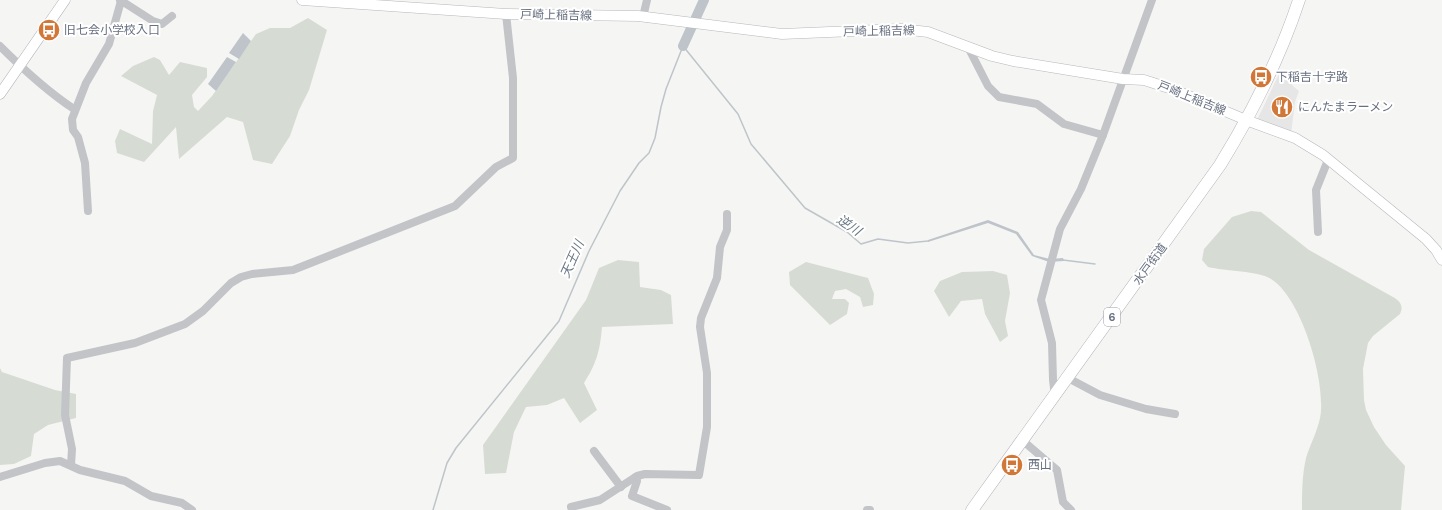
<svg xmlns="http://www.w3.org/2000/svg" width="1442" height="510" font-family="'DM Sans','Noto Sans JP',sans-serif">
<style>
.built{fill:#e6e6e6}
.green{fill:#d6dcd4}
.water{fill:#bec4ca}
.lines{fill:none;stroke-linecap:round;stroke-linejoin:round}
.stream{stroke:#bec4ca;stroke-width:1.5}
.river{stroke:#bec4ca;stroke-width:10}
.major-casing{stroke:#b5b7bb;stroke-width:11}
.highway-casing{stroke:#b4b6ba;stroke-width:13}
.minor{stroke:#c2c4c8;stroke-width:8}
.major{stroke:#fff;stroke-width:10}
.highway{stroke:#fff;stroke-width:12}
.labels{text-anchor:middle;dominant-baseline:central;stroke-width:4;stroke-linejoin:round;paint-order:stroke}
.shield{fill:#fff;stroke:#959ca7;stroke-width:1}
.shield-label{font-size:11px;font-weight:bold;fill:#687181}
.street-label{font-size:12px;fill:#687181;stroke:#fff}
.poi-label{font-size:12px;fill:#687181;stroke:#fff;text-anchor:start}
.water-label{font-size:13px;font-style:italic;fill:#697884;stroke:#fff}
</style>
<rect width="100%" height="100%" fill="#f5f6f3"/>
<!-- built -->
<path class="built" d="M1280,72L1294,87L1299,91L1295,102L1291,134L1257,120Z"/>
<!-- green -->
<g class="green">
<path d="M308,18L327,30L309,90L299,110L290,136L272,164L253,160L243,122L227,117L179,159L176,127L144,162L117,153L115,141L120,129L152,144L153,111L157,95L121,76L133,66L154,57L160,60L169,75L180,62L207,68V77L192,95L194,107L198,111L212,96L256,34L270,28H290Z"/>
<path d="M1251,211L1261,212L1309,250L1393,297C1400,301 1404,306 1400,314L1373,336L1368,343L1363,369L1364,400L1366,410L1374,427L1386,445L1405,466L1401,510H1302C1302,493 1302,475 1306,458C1310,445 1317,432 1320,418C1327,384 1302,298 1271,279C1259,271 1224,271 1208,267L1202,260L1204,249L1232,217Z"/>
<path d="M618,260L639,262L640,287L661,290L671,295L673,324L602,327C600,350 597,363 584,383L597,410L580,423L564,398L547,405L526,407L514,432L506,473L485,474L483,445L586,300L599,268Z"/>
<path d="M806,262L868,278L874,294L873,305L863,307L860,297L846,289L835,291L832,299H845L849,303L847,314L830,325L790,285L789,272Z"/>
<path d="M993,271L1007,275L1010,293L1005,321L1008,336L1000,342L985,314L982,299L961,301L949,317L934,291L940,281L962,272Z"/>
<path d="M0,368L2,372L55,390L76,394V418L48,425L34,434L31,456L14,464L0,465Z"/>
</g>
<!-- water -->
<g class="water">
<path d="M243,33L251,41L239,59L229,53Z"/>
<path d="M227,57L236,62L216,91L208,84Z"/>
<path d="M988,220L1018,232L1034,255L1050,259L1063,258L1064,261L1049,262L1032,256L1016,234L988,223L928,242V240Z"/>
</g>
<g class="lines">
<!-- stream -->
<g class="stream">
<path d="M1063,260L1095,264"/>
<path d="M433,510L447,463L456,448L559,321L589,251L620,191L639,163L649,153L655,138L661,107L666,89L683,46L738,114L751,144L805,208L847,232L861,244L878,239L908,243L928,241"/>
</g>
<!-- river -->
<path class="river" d="M683,46L704,0"/>
<!-- major casing -->
<g class="major-casing">
<g id="major">
<path d="M302,0L506,14L638,16L782,34L901,29L928,32L992,56L1013,61L1123,79L1144,80L1175,90L1246,120L1295,138L1323,155L1426,239L1436,250L1442,260"/>
<path d="M0,94L65,0"/>
</g>
</g>
<!-- highway casing -->
<g class="highway-casing">
<path id="highway" d="M972,510L1220,165C1252,113 1280,58 1299,0"/>
</g>
<!-- minor -->
<g class="minor">
<path d="M120,0L153,21L162,24L172,16"/>
<path d="M643,17L647,0"/>
<path d="M0,46C23,69 47,91 74,109"/>
<path d="M968,47L988,86L999,97L1037,104L1064,124L1103,135"/>
<path d="M88,211L85,163L78,137L73,130L72,119L86,83L109,44L121,1"/>
<path d="M1318,232L1316,190L1328,160"/>
<path d="M1068,378L1100,395L1146,409L1175,414"/>
<path d="M1055,396L1053,380L1052,343L1041,300L1060,229L1081,189L1103,135L1152,0"/>
<path d="M1022,440L1057,470L1063,502L1071,510"/>
<path d="M594,451L621,487"/>
<path d="M71,465L72,449L65,415L67,358L135,343L185,324L203,311L231,283L241,277L252,274L293,270L455,206L496,167L513,158V78L506,14"/>
<path d="M0,477L45,463L60,461L80,470L125,481L151,496L182,503L192,510"/>
<path d="M636,477L637,481L632,496L667,510"/>
<path d="M571,507L600,500L637,476L645,474L699,475L707,427V373L700,327L701,318L717,278L720,247L727,230V214"/>
<path d="M867,510H870"/>
</g>
<!-- major -->
<use href="#major" class="major"/>
<!-- highway -->
<use href="#highway" class="highway"/>
</g>
<!-- icons -->
<defs>
<g id="bus-disc" transform="scale(1.15)"><circle r="9.5" fill="#d17737" stroke="#fff"/><path d="M-5-6H5V4H4V6H2V4H-2V6H-4V4H-5ZM-3.5-4V0h7V-4ZM-3.5 1.2v1.5H-2V1.2ZM2 1.2v1.5H3.5V1.2Z" fill="#fff"/></g>
<g id="restaurant-disc" transform="scale(1.15)"><circle r="9.5" fill="#d17737" stroke="#fff"/><path d="M-5-6h1v4h1v-4h1v4h1v-4h1v5L-1.5 .5V6h-2V.5L-5-1ZM5-6V6H3V1.5H1.5Q1.5-4 5-6Z" fill="#fff"/></g>
</defs>
<g fill-rule="evenodd">
<use href="#bus-disc" x="49" y="30"/>
<use href="#bus-disc" x="1261" y="77"/>
<use href="#restaurant-disc" x="1282" y="107"/>
<use href="#bus-disc" x="1012" y="465"/>
</g>
<g class="labels">
<!-- shield labels -->
<rect class="shield" x="1104" y="308" width="16" height="18" rx="3"/>
<g class="shield-label">
<text x="1112" y="317">6</text>
</g>
<!-- street labels -->
<g class="street-label">
<text transform="translate(556 15) rotate(1)">戸崎上稲吉線</text>
<text transform="translate(879 31) rotate(-1)">戸崎上稲吉線</text>
<text transform="translate(1192 98) rotate(22)">戸崎上稲吉線</text>
<text transform="translate(1150 264) rotate(-54)">水戸街道</text>
</g>
<!-- poi labels -->
<g class="poi-label">
<text x="64" y="30">旧七会小学校入口</text>
<text x="1276" y="77">下稲吉十字路</text>
<text x="1298" y="107">にんたまラーメン</text>
<text x="1028" y="465">西山</text>
</g>
<!-- water labels -->
<g class="water-label">
<text transform="translate(849 225) rotate(34)">逆川</text>
<text transform="translate(572 259) rotate(-66)">天王川</text>
</g>
</g>
</svg>
